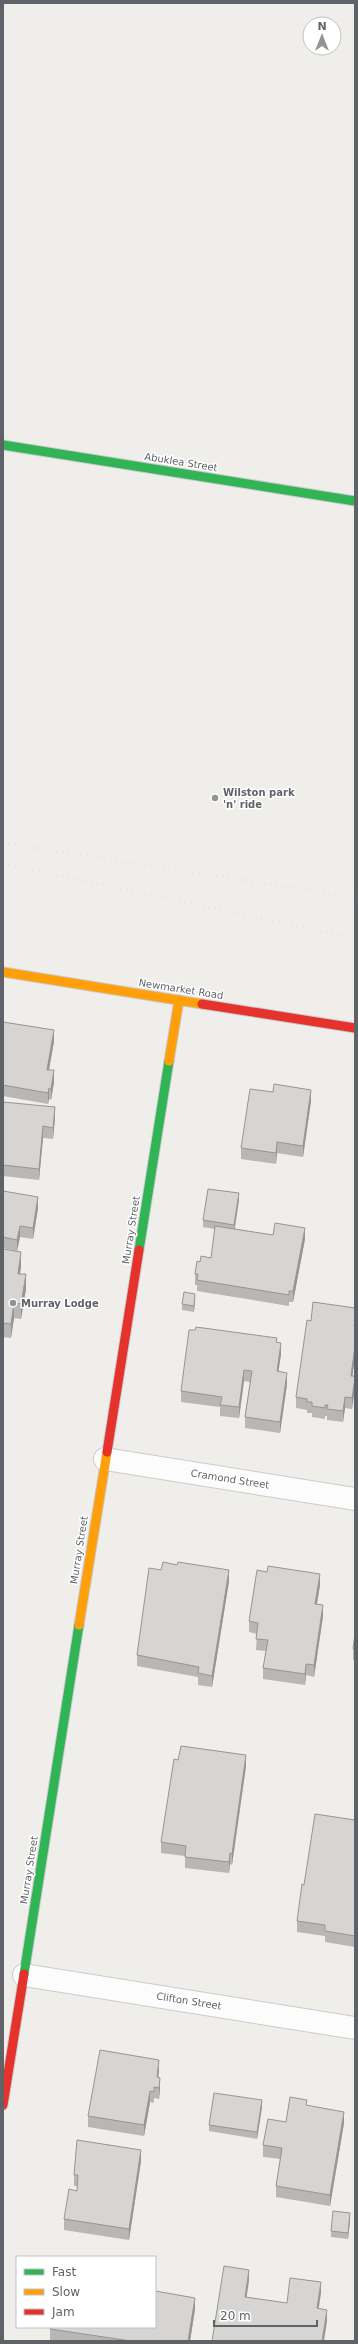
<svg xmlns="http://www.w3.org/2000/svg" width="358" height="2344" font-family="'DejaVu Sans',sans-serif">
<style>
.lines{fill:none;stroke-linecap:round;stroke-linejoin:round}
.street-casing{stroke:#cbcccc;stroke-width:24}
.fast-casing{stroke:#cacacb;stroke-width:11}
.slow-casing{stroke:#cacacb;stroke-width:11}
.jam-casing{stroke:#cacacb;stroke-width:11}
.street{stroke:#fdfcfc;stroke-width:22}
.fast{stroke:#30b455;stroke-width:9}
.slow{stroke:#ff9f0a;stroke-width:9}
.jam{stroke:#e5322d;stroke-width:9}
.rail{stroke:#e4e4e4;stroke-width:3;stroke-dasharray:1 5;stroke-linecap:butt}
.wall{fill:#b8b7b5}
.shaded-wall{fill:#969594}
.building{fill:#d6d5d3;stroke:#969594}
.poi-dot{fill:#919496;stroke:#fff;stroke-width:1.5}
.labels{text-anchor:middle;dominant-baseline:central;stroke-width:3;stroke-linejoin:round;paint-order:stroke}
.street-label{font-size:10px;fill:#5f6368;stroke:#fff}
.poi-label{font-size:10px;font-weight:bold;fill:#5f6368;stroke:#fff;text-anchor:start}
</style>
<rect width="100%" height="100%" fill="#efeeea"/>
<g class="lines">
<!-- street casing -->
<g class="street-casing">
<g id="street">
<path d="M105,1459L355,1499"/>
<path d="M24,1975L355,2028"/>
</g>
</g>
<!-- fast casing -->
<g class="fast-casing">
<g id="fast">
<path d="M3,445L355,501"/>
<path d="M139,1250L169,1061"/>
<path d="M24,1974L79,1625"/>
</g>
</g>
<!-- slow casing -->
<g class="slow-casing">
<g id="slow">
<path d="M3,972L202,1004"/>
<path d="M169,1061L179,1000"/>
<path d="M79,1625L107,1452"/>
</g>
</g>
<!-- jam casing -->
<g class="jam-casing">
<g id="jam">
<path d="M202,1004L355,1028"/>
<path d="M107,1452L139,1250"/>
<path d="M3,2105L24,1974"/>
</g>
</g>
<!-- street -->
<use href="#street" class="street"/>
<!-- fast -->
<use href="#fast" class="fast"/>
<!-- slow -->
<use href="#slow" class="slow"/>
<!-- jam -->
<use href="#jam" class="jam"/>
<!-- rail -->
<g class="rail">
<path d="M3,843L355,897"/>
<path d="M3,864L355,938"/>
</g>
</g>
<!-- wall -->
<g class="wall">
<path d="M3,1022L54,1041L49,1070L54,1082L51,1100L49,1099L48,1104L3,1096Z"/>
<path d="M311,1101L303,1157L277,1153L276,1164L241,1159V1148Z"/>
<path d="M3,1102L55,1118L53,1139L43,1138L39,1180L3,1176Z"/>
<path d="M355,1169V1184H354V1173Z"/>
<path d="M3,1191L38,1208L33,1239L20,1237L17,1251L3,1248Z"/>
<path d="M239,1200L235,1229L273,1235L305,1239L293,1302H289V1306L197,1291V1285H195V1274L200,1262L211,1258L215,1229L203,1227V1220Z"/>
<path d="M3,1249L21,1266L20,1274L26,1289L21,1319L14,1318L11,1338L3,1337Z"/>
<path d="M195,1301L194,1312L182,1310V1304Z"/>
<path d="M355,1308V1357L352,1376V1409L345,1408L343,1422L327,1420V1416H325V1419L312,1417V1413H307V1410L296,1408V1397L311,1321Z"/>
<path d="M277,1342L281,1354L278,1372L287,1384L280,1433L245,1428V1417L250,1382L244,1381L239,1418L220,1416V1407L181,1402V1391Z"/>
<path d="M161,1570L229,1581L212,1687L198,1685V1677L137,1666V1655Z"/>
<path d="M320,1585L317,1604L323,1616L314,1677L306,1675L305,1685L263,1679V1668L266,1651L256,1650L257,1634L249,1632V1621Z"/>
<path d="M355,1633V1661L353,1660V1649Z"/>
<path d="M178,1760L246,1766L232,1865L230,1864L229,1873L185,1868V1856L161,1853V1842Z"/>
<path d="M355,1820V1947L325,1942V1936L297,1932V1921L304,1885Z"/>
<path d="M159,2071L158,2078L160,2089L159,2099L154,2098V2103L150,2102L144,2136L88,2127V2116Z"/>
<path d="M307,2106L344,2123L330,2206L276,2197V2186L281,2159L263,2157V2145L286,2122Z"/>
<path d="M262,2107L257,2139L209,2131V2125Z"/>
<path d="M141,2161L129,2240L64,2230V2219L77,2191V2186H74V2175Z"/>
<path d="M350,2220L348,2239L331,2237V2231Z"/>
<path d="M195,2309L190,2341H59L50,2340V2327Z"/>
</g>
<!-- shaded-wall -->
<g class="shaded-wall">
<path d="M54,1030V1041L47,1081V1070Z"/>
<path d="M54,1070V1082L51,1100V1089Z"/>
<path d="M49,1088V1099L48,1104V1093Z"/>
<path d="M311,1090V1101L303,1157V1146Z"/>
<path d="M55,1107V1118L53,1139V1128Z"/>
<path d="M43,1126V1138L39,1180V1169Z"/>
<path d="M277,1142V1153L276,1164V1153Z"/>
<path d="M239,1193V1200L234,1231V1225Z"/>
<path d="M38,1197V1208L33,1239V1228Z"/>
<path d="M20,1226V1237L17,1251V1240Z"/>
<path d="M305,1228V1239L293,1302V1291Z"/>
<path d="M21,1252V1266L18,1288V1274Z"/>
<path d="M26,1274V1289L21,1319V1304Z"/>
<path d="M195,1294V1301L194,1312V1306Z"/>
<path d="M14,1303V1318L11,1338V1324Z"/>
<path d="M281,1343V1354L277,1382V1371Z"/>
<path d="M355,1346V1357L351,1387V1376Z"/>
<path d="M244,1370V1381L239,1418V1407Z"/>
<path d="M287,1373V1384L280,1433V1422Z"/>
<path d="M355,1378V1389L352,1409V1398Z"/>
<path d="M345,1397V1408L343,1422V1411Z"/>
<path d="M229,1570V1581L212,1687V1676Z"/>
<path d="M320,1574V1585L315,1615V1604Z"/>
<path d="M323,1605V1616L314,1677V1665Z"/>
<path d="M306,1664V1675L305,1685V1674Z"/>
<path d="M246,1755V1766L232,1865V1854Z"/>
<path d="M230,1853V1864L229,1873V1862Z"/>
<path d="M159,2060V2071L157,2088V2077Z"/>
<path d="M160,2078V2089L159,2099V2088Z"/>
<path d="M150,2091V2102L144,2136V2125Z"/>
<path d="M262,2100V2107L257,2139V2132Z"/>
<path d="M344,2112V2123L330,2206V2195Z"/>
<path d="M141,2150V2161L129,2240V2229Z"/>
<path d="M350,2213V2220L348,2239V2233Z"/>
<path d="M249,2270V2281L245,2308V2297Z"/>
<path d="M321,2282V2293L317,2320V2308Z"/>
<path d="M195,2298V2309L190,2341H188Z"/>
<path d="M327,2310V2321L324,2341H322Z"/>
</g>
<!-- building -->
<g class="building">
<path d="M3,1022L54,1030L47,1070H54L51,1089L49,1088L48,1093L3,1085Z"/>
<path d="M274,1084L311,1090L303,1146L277,1142L276,1153L241,1148L250,1089L273,1092Z"/>
<path d="M3,1102L55,1107L53,1128L43,1126L39,1169L3,1165Z"/>
<path d="M208,1189L239,1193L234,1225L203,1220Z"/>
<path d="M3,1191L38,1197L33,1228L20,1226L17,1240L3,1237Z"/>
<path d="M275,1223L305,1228L293,1291H289V1295L197,1280L198,1274H195L197,1261L200,1262L201,1256L211,1258L215,1226L273,1235Z"/>
<path d="M3,1249L21,1252L18,1274H26L21,1304L14,1303L11,1324L3,1323Z"/>
<path d="M184,1292L195,1294L194,1306L182,1304Z"/>
<path d="M313,1302L355,1308V1321L354,1326H355V1346L351,1376H355V1378L352,1398L345,1397L343,1411L327,1409L328,1405H325V1408L312,1406V1402H307V1399L296,1397L307,1320L311,1321Z"/>
<path d="M196,1327L277,1338L276,1342L281,1343L277,1371L287,1373L280,1422L245,1417L252,1371L244,1370L239,1407L220,1405L222,1397L181,1391L189,1330H195Z"/>
<path d="M163,1562L177,1565L178,1562L229,1570L212,1676L198,1673L199,1667L137,1655L149,1568L161,1570Z"/>
<path d="M268,1566L320,1574L315,1604L323,1605L314,1665L306,1664L305,1674L263,1668L268,1640L256,1639L258,1623L249,1621L257,1570L267,1572Z"/>
<path d="M355,1633V1650L353,1649Z"/>
<path d="M181,1746L246,1755L232,1854L230,1853L229,1862L185,1857L186,1846L161,1842L174,1759L178,1760Z"/>
<path d="M315,1814L355,1820V1936L325,1931V1925L297,1921L302,1884L304,1885Z"/>
<path d="M100,2050L159,2060L157,2077L160,2078L159,2088L154,2087V2092L150,2091L144,2125L88,2116Z"/>
<path d="M214,2093L262,2100L257,2132L209,2125Z"/>
<path d="M290,2097L307,2100L306,2105L344,2112L330,2195L276,2186L282,2148L263,2145L268,2119L286,2122Z"/>
<path d="M77,2140L141,2150L129,2229L64,2219L69,2189L77,2191L78,2175H74Z"/>
<path d="M333,2211L350,2213L348,2233L331,2231Z"/>
<path d="M224,2266L249,2270L245,2297L287,2303L290,2278L321,2282L317,2308L327,2310L322,2341H212Z"/>
<path d="M155,2291L195,2298L188,2341H131L50,2329V2327H155Z"/>
</g>
<!-- markers -->
<g class="poi-dot">
<circle cx="215" cy="798" r="4"/>
<circle cx="13" cy="1303" r="4"/>
</g>
<g class="labels">
<!-- street labels -->
<g class="street-label">
<text transform="translate(181 462) rotate(9)">Abuklea Street</text>
<text transform="translate(181 989) rotate(9)">Newmarket Road</text>
<text transform="translate(131 1230) rotate(-81)">Murray Street</text>
<text transform="translate(230 1479) rotate(9)">Cramond Street</text>
<text transform="translate(79 1550) rotate(-81)">Murray Street</text>
<text transform="translate(29 1870) rotate(-81)">Murray Street</text>
<text transform="translate(189 2001) rotate(9)">Clifton Street</text>
</g>
<!-- poi labels -->
<g class="poi-label">
<text x="223" y="792">Wilston park<tspan x="223" dy="12">'n' ride</tspan></text>
<text x="21" y="1303">Murray Lodge</text>
</g>
</g>
<!-- border -->
<rect width="358" height="2344" fill="none" stroke="#5f6368" stroke-width="8"/>
<!-- legend -->
<rect x="16" y="2256" width="140" height="72" fill="#ffffff" stroke="#bfc1c3"/>
<rect x="24" y="2269" width="20" height="6" fill="#30b455" stroke="#bfc1c3"/>
<text x="52" y="2276" font-size="12" fill="#5f6368">Fast</text>
<rect x="24" y="2289" width="20" height="6" fill="#ff9f0a" stroke="#bfc1c3"/>
<text x="52" y="2296" font-size="12" fill="#5f6368">Slow</text>
<rect x="24" y="2309" width="20" height="6" fill="#e5322d" stroke="#bfc1c3"/>
<text x="52" y="2316" font-size="12" fill="#5f6368">Jam</text>
<!-- north arrow -->
<g transform="translate(322 36)"><circle r="19" fill="#ffffff" stroke="#bfc1c3"/>
<path d="M0-3L7 15L0 10L-7 15Z" fill="#919496"/>
<text y="-6" font-size="11" font-weight="bold" text-anchor="middle" fill="#5f6368">N</text>
</g>
<!-- scale -->
<path d="M214 2320v6h103v-6" fill="none" stroke="#5f6368" stroke-width="2"/>
<text x="220" y="2320" font-size="12" fill="#5f6368" stroke="#ffffff" stroke-width="3" paint-order="stroke">20 m</text>
</svg>
